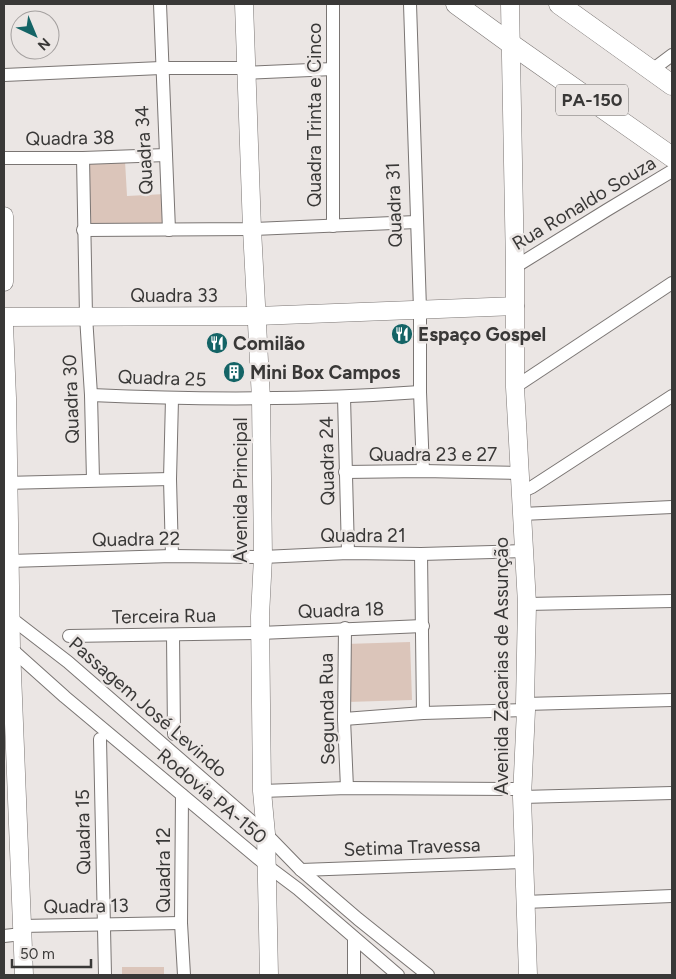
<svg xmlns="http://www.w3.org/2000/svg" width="676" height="979" font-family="Figtree,sans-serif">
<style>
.green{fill:#dbc5ba}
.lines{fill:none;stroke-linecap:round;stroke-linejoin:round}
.street-casing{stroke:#7a7573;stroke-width:14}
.secondary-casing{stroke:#7a7573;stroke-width:19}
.primary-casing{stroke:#7a7573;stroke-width:21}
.street{stroke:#fff;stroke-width:12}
.secondary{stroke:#fff;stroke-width:18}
.primary{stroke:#fff;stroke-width:20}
.labels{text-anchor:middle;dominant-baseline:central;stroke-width:5;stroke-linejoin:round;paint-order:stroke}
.shield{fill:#ebe6e4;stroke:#6e6c6b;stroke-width:1}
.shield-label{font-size:18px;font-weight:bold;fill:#393837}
.street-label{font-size:19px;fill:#393837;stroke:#ebe6e4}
.poi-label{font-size:19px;font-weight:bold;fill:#393837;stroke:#ebe6e4;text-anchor:start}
</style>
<rect width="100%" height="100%" fill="#ebe6e4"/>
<!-- green -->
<g class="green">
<path d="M125,161L127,196L165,194L166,225L89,228V164Z"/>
<path d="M410,642L412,700L347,702L345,644Z"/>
<rect x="122" y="967" width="42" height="8"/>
</g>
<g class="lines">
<!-- street casing -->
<g class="street-casing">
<g id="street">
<path d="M160,4L169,230"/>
<path d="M333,4V226"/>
<path d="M410,4L420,309V392L423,471"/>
<path d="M652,70L672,55"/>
<path d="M245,73L333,69"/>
<path d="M4,75L161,68H245"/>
<path d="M4,158H83L166,155"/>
<path d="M83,158L86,316L91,395L93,480"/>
<path d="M83,230L252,229L416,222"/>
<path d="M515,267L607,210L672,171"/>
<path d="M515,387L672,283"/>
<path d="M91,395C201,400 310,400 420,392"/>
<path d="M344,397L348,553"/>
<path d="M172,399L170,479L172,556"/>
<path d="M345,472L423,471L521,473"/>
<path d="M4,483L170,479"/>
<path d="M521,492L532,487L672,396"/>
<path d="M522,514L672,507"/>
<path d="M421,554L423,713"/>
<path d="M10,561L172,556L263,557L348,553L421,554L524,551"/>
<path d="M527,604L672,601"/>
<path d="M7,615L68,662L266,834L301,870L358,919L428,975"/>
<path d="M345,628L344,719L347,788"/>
<path d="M173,635L174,734"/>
<path d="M69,636L260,633L423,626"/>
<path d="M8,646L65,697L266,865L298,889L398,975"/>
<path d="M525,704L672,700"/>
<path d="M344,719L423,713L526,710"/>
<path d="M100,739L105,975"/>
<path d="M262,791L347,788L523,789"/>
<path d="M182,795L181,923L184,975"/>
<path d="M522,797L672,793"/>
<path d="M301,870L524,862"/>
<path d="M525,902L672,896"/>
<path d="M21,926L181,923"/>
<path d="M4,936L22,934"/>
<path d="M354,938V975"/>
</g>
</g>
<!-- secondary casing -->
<g class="secondary-casing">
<g id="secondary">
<path d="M244,4L252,229L261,399L263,557L260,616L262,791L266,834L269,975"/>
<path d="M510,4L515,267V387L527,604L525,704L526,710L522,797L528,975"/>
<path d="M4,216V282"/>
<path d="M4,317L257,316L515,306"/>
<path d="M4,325L7,398L11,648L24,975"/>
</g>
</g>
<!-- primary casing -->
<g class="primary-casing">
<g id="primary">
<path d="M456,4L511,44L672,157"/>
<path d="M559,4L672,85"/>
</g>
</g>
<!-- street -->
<use href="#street" class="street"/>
<!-- secondary -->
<use href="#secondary" class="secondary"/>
<!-- primary -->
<use href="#primary" class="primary"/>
</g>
<!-- icons -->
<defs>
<g id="restaurant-disc" transform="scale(1.125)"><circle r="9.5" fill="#146466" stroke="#ebe6e4"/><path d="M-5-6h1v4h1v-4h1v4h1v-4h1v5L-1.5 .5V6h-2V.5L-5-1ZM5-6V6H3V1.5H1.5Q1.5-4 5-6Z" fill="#fff"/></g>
<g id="building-disc" transform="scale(1.125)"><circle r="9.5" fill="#146466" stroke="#ebe6e4"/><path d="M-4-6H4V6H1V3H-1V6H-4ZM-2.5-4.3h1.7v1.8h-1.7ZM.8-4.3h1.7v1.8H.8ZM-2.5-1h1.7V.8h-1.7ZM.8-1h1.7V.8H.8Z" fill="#fff"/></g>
</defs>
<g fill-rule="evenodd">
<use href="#restaurant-disc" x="402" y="334"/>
<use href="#restaurant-disc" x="217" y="343"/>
<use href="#building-disc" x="234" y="372"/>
</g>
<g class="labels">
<!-- shield labels -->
<rect class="shield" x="556" y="84.5" width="72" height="31" rx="4"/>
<g class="shield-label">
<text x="592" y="100">PA-150</text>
</g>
<!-- street labels -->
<g class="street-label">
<text transform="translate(314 115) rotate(-90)">Quadra Trinta e Cinco</text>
<text transform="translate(70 138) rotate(-1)">Quadra 38</text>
<text transform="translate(144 150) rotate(-93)">Quadra 34</text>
<text transform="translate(584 203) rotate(-31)">Rua Ronaldo Souza</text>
<text transform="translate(394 205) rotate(-92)">Quadra 31</text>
<text x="174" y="295">Quadra 33</text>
<text transform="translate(162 378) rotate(2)">Quadra 25</text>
<text transform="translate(71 399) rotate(-92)">Quadra 30</text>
<text x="433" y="454">Quadra 23 e 27</text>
<text transform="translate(327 461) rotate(-91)">Quadra 24</text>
<text transform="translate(240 490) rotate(-90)">Avenida Principal</text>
<text x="363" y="535">Quadra 21</text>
<text transform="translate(136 539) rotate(-1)">Quadra 22</text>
<text transform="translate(341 610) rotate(-2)">Quadra 18</text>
<text transform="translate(164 616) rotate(-1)">Terceira Rua</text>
<text transform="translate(501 666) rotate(-90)">Avenida Zacarias de Assunção</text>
<text transform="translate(148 707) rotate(41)">Passagem José Levindo</text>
<text transform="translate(327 709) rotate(-91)">Segunda Rua</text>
<text transform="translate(212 796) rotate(40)">Rodovia PA-150</text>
<text transform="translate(83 832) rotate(-91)">Quadra 15</text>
<text transform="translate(412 847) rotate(-2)">Setima Travessa</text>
<text transform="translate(163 870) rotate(-90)">Quadra 12</text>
<text transform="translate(86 906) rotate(-1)">Quadra 13</text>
</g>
<!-- poi labels -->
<g class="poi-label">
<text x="418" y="334">Espaço Gospel</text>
<text x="233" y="343">Comilão</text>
<text x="250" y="372">Mini Box Campos</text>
</g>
</g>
<!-- border -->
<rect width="676" height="979" fill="none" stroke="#393837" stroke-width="10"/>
<!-- north arrow -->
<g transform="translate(35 35) rotate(136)"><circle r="24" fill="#ebe6e4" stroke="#a4a09f"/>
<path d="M0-4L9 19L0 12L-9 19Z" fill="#146466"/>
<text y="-8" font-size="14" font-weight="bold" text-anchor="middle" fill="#393837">N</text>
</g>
<!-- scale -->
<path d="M12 959v8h79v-8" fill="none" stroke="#393837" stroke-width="2.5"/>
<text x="20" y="959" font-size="15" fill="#393837" stroke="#ebe6e4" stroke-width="4" paint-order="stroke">50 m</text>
</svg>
